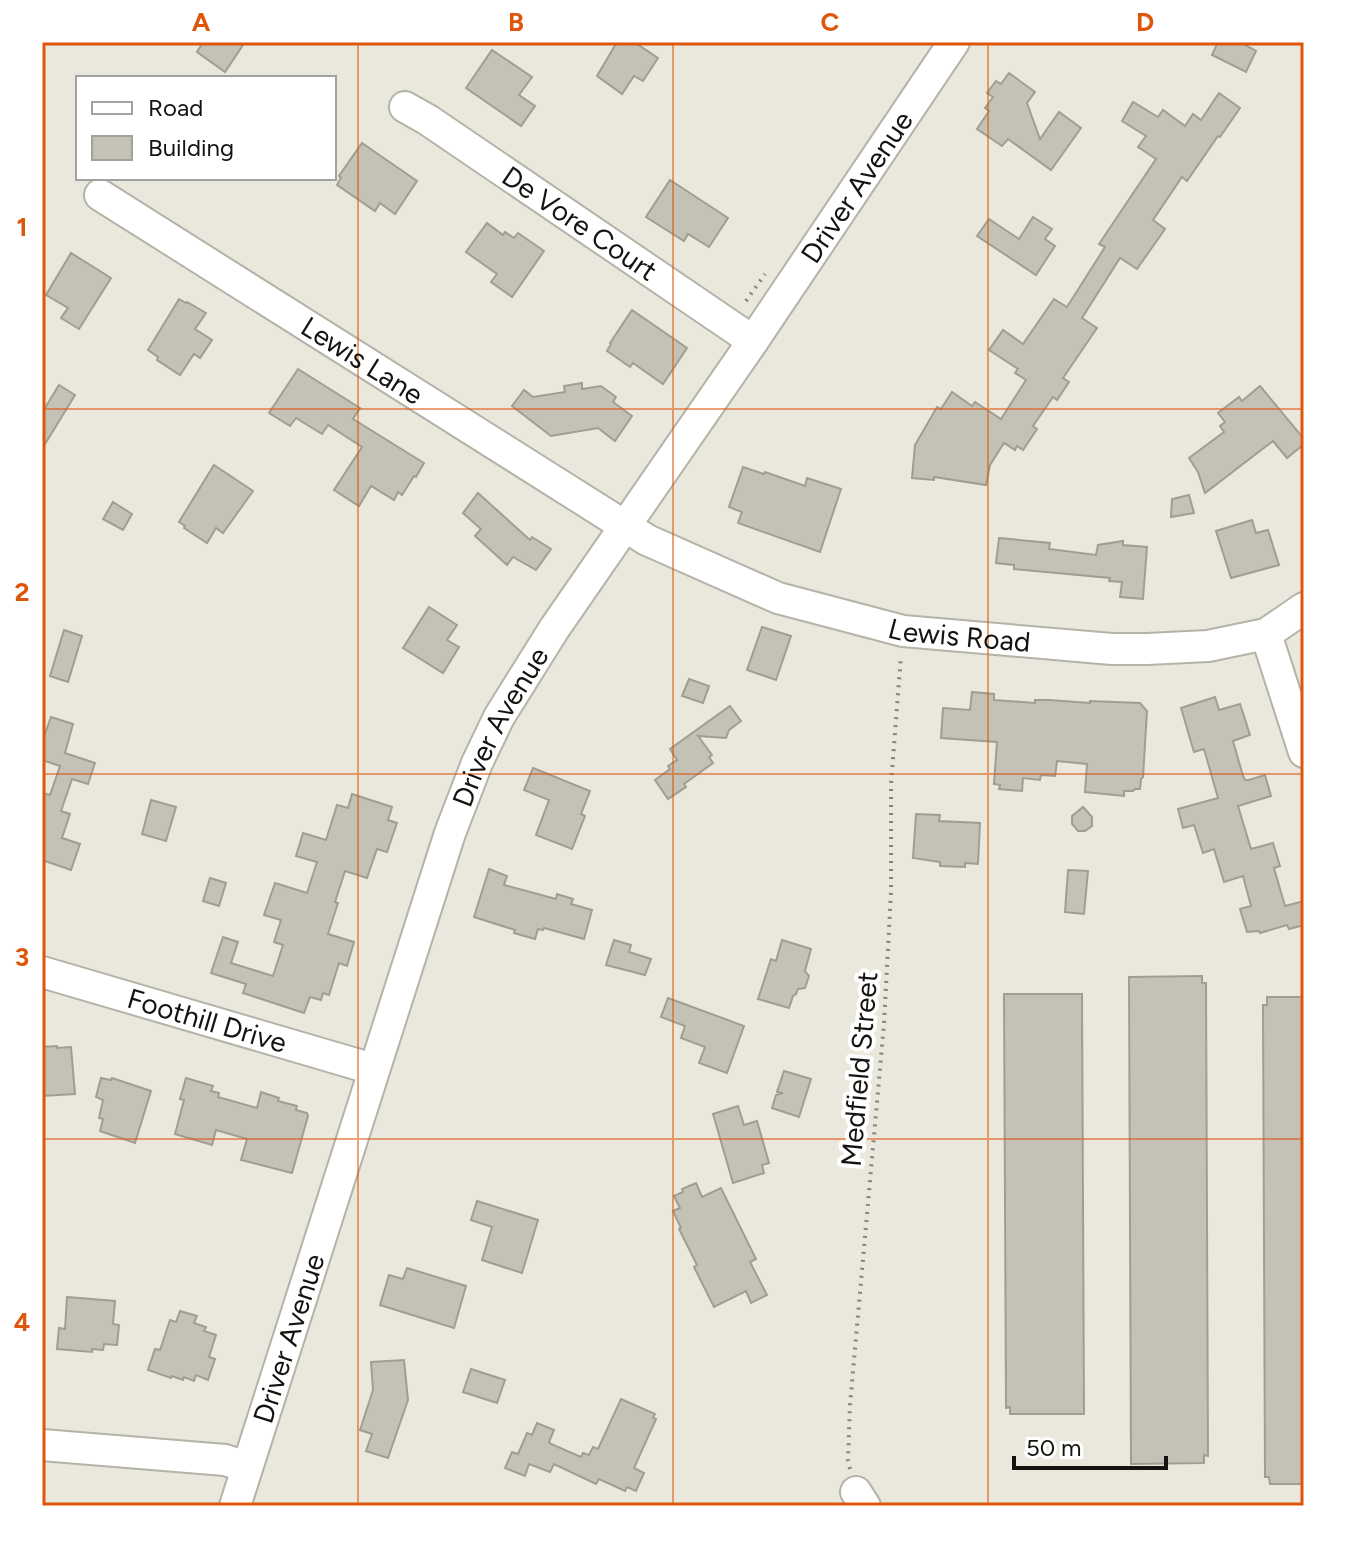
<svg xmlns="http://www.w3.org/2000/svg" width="1346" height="1548" font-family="Figtree,sans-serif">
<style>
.building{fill:#c4c2b7;stroke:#a09e93;stroke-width:2}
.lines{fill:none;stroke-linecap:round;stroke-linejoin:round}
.minor-casing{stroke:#b4b3a7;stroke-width:34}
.path{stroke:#85847b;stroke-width:4;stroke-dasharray:2 6;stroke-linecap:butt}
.minor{stroke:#fff;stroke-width:30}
.grid{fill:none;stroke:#dd560c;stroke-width:2;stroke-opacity:0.55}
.labels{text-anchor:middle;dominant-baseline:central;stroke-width:8;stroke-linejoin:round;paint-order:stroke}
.street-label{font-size:28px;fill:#14130f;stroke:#fff}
.neatline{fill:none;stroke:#dd560c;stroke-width:3}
.grid-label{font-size:26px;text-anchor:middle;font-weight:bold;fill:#dd560c}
</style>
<rect width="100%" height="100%" fill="#eae8dc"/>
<!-- building -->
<g class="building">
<path d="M203,42H245L225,72L197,52Z"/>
<path d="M617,42H634L658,58L643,81L634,76L622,94L597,76Z"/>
<path d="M1218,42H1240L1256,51L1246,72L1212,55Z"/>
<path d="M492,50L532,77L519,95L535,106L521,126L466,88Z"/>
<path d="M1009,73L1035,92L1027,103L1040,139L1059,112L1081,128L1051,170L1008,139L1002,146L977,129L989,111L985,108L993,97L987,93L996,81L1001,84Z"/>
<path d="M1219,93L1240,108L1220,137L1218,136L1187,181L1182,177L1153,220L1165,229L1137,269L1120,258L1082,318L1097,328L1063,378L1069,382L1057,400L1053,397L1033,426L1037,429L1023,450L1017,446L1015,450L1004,443L990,465L986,485L934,477V480L912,478L915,445L937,407L941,409L952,392L972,406L975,402L1001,419L1026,380L1015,373L1018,369L989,350L1003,330L1023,344L1054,299L1067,307L1105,247L1099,244L1156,159L1138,147L1146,136L1122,121L1133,102L1158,117L1163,110L1185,126L1193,114L1201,120Z"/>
<path d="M362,143L417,181L395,214L380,203L375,211L337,185L341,178L339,176Z"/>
<path d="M670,180L728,218L709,247L688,234L684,241L646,217Z"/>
<path d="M1033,217L1052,229L1045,239L1055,246L1036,275L977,236L989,219L1019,239Z"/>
<path d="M487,223L503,235L505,232L514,238L518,233L544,251L512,297L491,282L497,274L466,252Z"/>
<path d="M71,253L111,278L79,329L61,318L68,308L46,295Z"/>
<path d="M179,299L186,303L187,302L206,313L195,329L212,340L200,358L194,354L180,375L157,360L158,357L148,350Z"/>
<path d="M632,310L687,348L663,384L633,363L630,367L607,351L611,344L610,343Z"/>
<path d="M298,369L360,408L353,419L424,463L416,477L414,476L402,495L398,492L394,500L371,486L359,506L334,490L362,447L328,425L322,434L296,418L290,426L269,413Z"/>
<path d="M582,383V389L601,386L616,397L613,402L632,416L615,441L598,428L551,436L512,406L524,390L533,397L565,392L564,386Z"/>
<path d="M59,385L75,395L42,449V413Z"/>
<path d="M1260,386L1304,439V444L1287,458L1273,441L1205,493L1198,472L1189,458L1224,432L1220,426L1225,422L1218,413L1239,397L1242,401Z"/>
<path d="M214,465L253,491L223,533L216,528L207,543L184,528L185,526L179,522Z"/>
<path d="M743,467L764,474L765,472L805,486L807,478L841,489L820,552L738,523L742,512L729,507Z"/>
<path d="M478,493L530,540L532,537L551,549L536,570L513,557L507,565L475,536L481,529L463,513Z"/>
<path d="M1189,495L1194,513L1171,517L1172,499Z"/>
<path d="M113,502L132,514L123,530L103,519Z"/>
<path d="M1252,520L1256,533L1268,530L1279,565L1231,578L1216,531Z"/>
<path d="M999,538L1050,543L1049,549L1096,555L1098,545L1123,541V545L1147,547L1143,599L1120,597L1122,582L1109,581L1110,578L1014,569V565L996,563Z"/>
<path d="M429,607L457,625L447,640L459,647L443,673L403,648Z"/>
<path d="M762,627L791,636L776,680L747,670Z"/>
<path d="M64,630L82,636L68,682L50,676Z"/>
<path d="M689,679L709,686L703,703L682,696Z"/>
<path d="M972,692L994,694V700L1035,703V700H1049L1090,703V701L1140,703L1147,711L1143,777L1141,779L1140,789H1135L1133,791H1124V796L1085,792L1087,764L1057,761L1055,776L1041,775L1040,780L1023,778L1022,791L999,789L1000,785L994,784L997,742L941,738L943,708L970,710Z"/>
<path d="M1215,697L1219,710L1240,704L1250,735L1233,741L1243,776L1245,780H1249L1265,775L1271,796L1238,806L1251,849L1273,843L1280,866L1274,868L1285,906L1304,901V925L1289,929L1287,925L1260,933L1259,931L1247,932L1240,909L1251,906L1243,876L1224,882L1214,849L1203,853L1194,825L1183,828L1178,809L1218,798L1204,749L1194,752L1181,708Z"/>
<path d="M730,706L741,721L729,730L726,738L698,736L712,755L709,757L713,763L684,784L686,787L668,799L655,780L670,769L668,766L677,760L670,749Z"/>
<path d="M51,717L73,724L65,753L95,763L88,784L72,779L61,811L70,814L62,838L80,844L71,870L42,860V793L50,795L60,766L42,760V742Z"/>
<path d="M533,768L590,791L581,814L585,816L572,849L536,835L549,800L524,790Z"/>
<path d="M352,794L392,807L388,820L397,823L387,852L377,849L367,878L345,871L335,902L338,903L328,934L354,942L347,966L339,963L329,995L323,993L321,1000L310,997L304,1013L243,993L246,984L211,973L223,937L238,942L231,963L273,976L283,945L274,942L281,920L264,915L275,883L307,893L317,862L296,856L303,833L326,840L337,805L348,808Z"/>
<path d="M151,800L176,807L166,841L142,834Z"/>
<path d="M1083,807L1092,817V826L1085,831H1078L1072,824V816Z"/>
<path d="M916,814L940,815L939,821L980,823L978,864L965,863V867L940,866V862L913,858Z"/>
<path d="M489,869L507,876L504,885L556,899L557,894L573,899L571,904L592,910L584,939L544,928L543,930L538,929L535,939L514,933L515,930L474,917Z"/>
<path d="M1068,870L1088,871L1084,914L1065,912Z"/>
<path d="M210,878L226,883L219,906L203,901Z"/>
<path d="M614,940L631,945L629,952L651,959L645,975L606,965Z"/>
<path d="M782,940L811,949L805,971L809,976L805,988L798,989L796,994L793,996L789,1008L758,999L771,959L776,961Z"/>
<path d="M1202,976V983H1206L1208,1456L1204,1455V1463L1131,1464L1129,977Z"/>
<path d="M1004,994H1082L1084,1414H1010V1407L1006,1408Z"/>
<path d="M1267,997H1304V1484H1270L1269,1477H1265L1263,1005H1267Z"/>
<path d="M668,998L744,1026L727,1073L699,1063L705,1047L681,1038L685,1026L661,1017Z"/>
<path d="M57,1046V1048L71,1047L75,1094L42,1096V1047Z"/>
<path d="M784,1071L811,1079L799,1117L772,1108L776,1095L783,1093L777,1092Z"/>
<path d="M101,1078L111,1080L112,1078L151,1091L135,1143L100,1131L103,1119L99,1118L103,1100L96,1097Z"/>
<path d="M186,1078L213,1086L211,1091L219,1093L218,1097L257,1108L261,1092L279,1098L278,1101L297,1106L296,1110L307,1113L308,1116L292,1173L241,1160L247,1139L216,1130L212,1145L175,1134L184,1100L180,1099Z"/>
<path d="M738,1106L744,1125L757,1121L769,1163L762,1165L764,1173L733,1183L713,1114Z"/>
<path d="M696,1183L702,1197L721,1188L756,1259L750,1262L767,1295L751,1303L746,1291L714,1307L694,1267L697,1265L679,1229L681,1228L673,1211L680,1208L674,1196L683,1192L682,1189Z"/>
<path d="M477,1201L538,1220L522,1273L482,1260L492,1227L471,1220Z"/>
<path d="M407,1268L466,1286L454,1328L380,1305L389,1275L403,1279Z"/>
<path d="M67,1297L115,1301L113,1324L119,1325L117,1345L104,1344L103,1350L92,1349V1352L57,1349L59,1328L65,1329Z"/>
<path d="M180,1311L197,1316L194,1323L206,1327L204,1331L216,1335L209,1357L215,1359L208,1380L196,1375L194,1381L184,1377L183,1380L172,1376L171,1378L148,1370L155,1349L160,1350L170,1320L176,1322Z"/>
<path d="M404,1360L408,1400L388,1458L366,1451L372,1434L360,1430L373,1390L371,1362Z"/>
<path d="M471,1369L505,1380L497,1403L463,1392Z"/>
<path d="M621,1399L655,1414L653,1418L656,1419L634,1468L644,1473L636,1491L627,1487L625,1491L599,1479L596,1484L554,1464L550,1472L529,1464L525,1476L505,1468L512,1452L518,1454L527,1433L532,1435L537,1423L554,1430L549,1442L551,1444L581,1457L583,1453L589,1455L593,1447L598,1449Z"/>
</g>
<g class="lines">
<!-- minor casing -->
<g class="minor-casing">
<g id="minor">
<path id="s1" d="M405,107L428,120L753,341"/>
<path id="s2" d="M100,195L647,540L778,598L903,631L1112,649H1147L1208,646L1266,634L1304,608"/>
<path d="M1266,634L1304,752"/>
<path id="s3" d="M42,972L373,1069"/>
<path d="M42,1445L225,1460L247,1467"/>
<path d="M856,1492L865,1506"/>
<path id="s4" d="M235,1506L450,833L477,763L499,717L554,629L753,341L954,42"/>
</g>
</g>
<!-- path -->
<g class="path">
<path d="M746,301L765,274"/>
<path d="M850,1469L848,1460L850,1405L884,1024L891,892V784L901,656"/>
</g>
<!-- minor -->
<use href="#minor" class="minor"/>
</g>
<!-- grid -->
<path class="grid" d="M358,42V1506M673,42V1506M988,42V1506M42,409H1304M42,774H1304M42,1139H1304"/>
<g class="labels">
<!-- street labels -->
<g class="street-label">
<text stroke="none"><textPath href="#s4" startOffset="1472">Driver Avenue</textPath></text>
<text stroke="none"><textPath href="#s1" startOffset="210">De Vore Court</textPath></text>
<text stroke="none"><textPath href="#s2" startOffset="310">Lewis Lane</textPath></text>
<text stroke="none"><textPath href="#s2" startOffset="976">Lewis Road</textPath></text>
<text stroke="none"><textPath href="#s4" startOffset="824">Driver Avenue</textPath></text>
<text stroke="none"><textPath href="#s3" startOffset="172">Foothill Drive</textPath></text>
<text transform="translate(859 1069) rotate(-85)">Medfield Street</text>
<text stroke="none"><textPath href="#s4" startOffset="176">Driver Avenue</textPath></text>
</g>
</g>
<!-- border -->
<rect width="1346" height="1548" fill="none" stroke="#ffffff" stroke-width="88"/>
<!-- legend -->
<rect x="76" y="76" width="260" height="104" fill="#ffffff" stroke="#a1a19f" stroke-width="2"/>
<rect x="92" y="102" width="40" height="12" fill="#ffffff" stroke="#a1a19f" stroke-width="2"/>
<text x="148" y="116" font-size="24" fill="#14130f">Road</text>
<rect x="92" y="136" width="40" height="24" fill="#c4c2b7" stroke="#a1a19f" stroke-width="2"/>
<text x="148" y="156" font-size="24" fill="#14130f">Building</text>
<!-- scale -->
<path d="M1014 1456v12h152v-12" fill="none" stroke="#14130f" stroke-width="4"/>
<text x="1026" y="1456" font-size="24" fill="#14130f" stroke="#ffffff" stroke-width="6" paint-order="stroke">50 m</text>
<rect x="44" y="44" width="1258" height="1460" class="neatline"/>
<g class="grid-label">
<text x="201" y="31">A</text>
<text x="516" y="31">B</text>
<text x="830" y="31">C</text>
<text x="1145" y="31">D</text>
<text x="22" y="236">1</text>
<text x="22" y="601">2</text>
<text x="22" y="966">3</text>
<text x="22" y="1331">4</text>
</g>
</svg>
